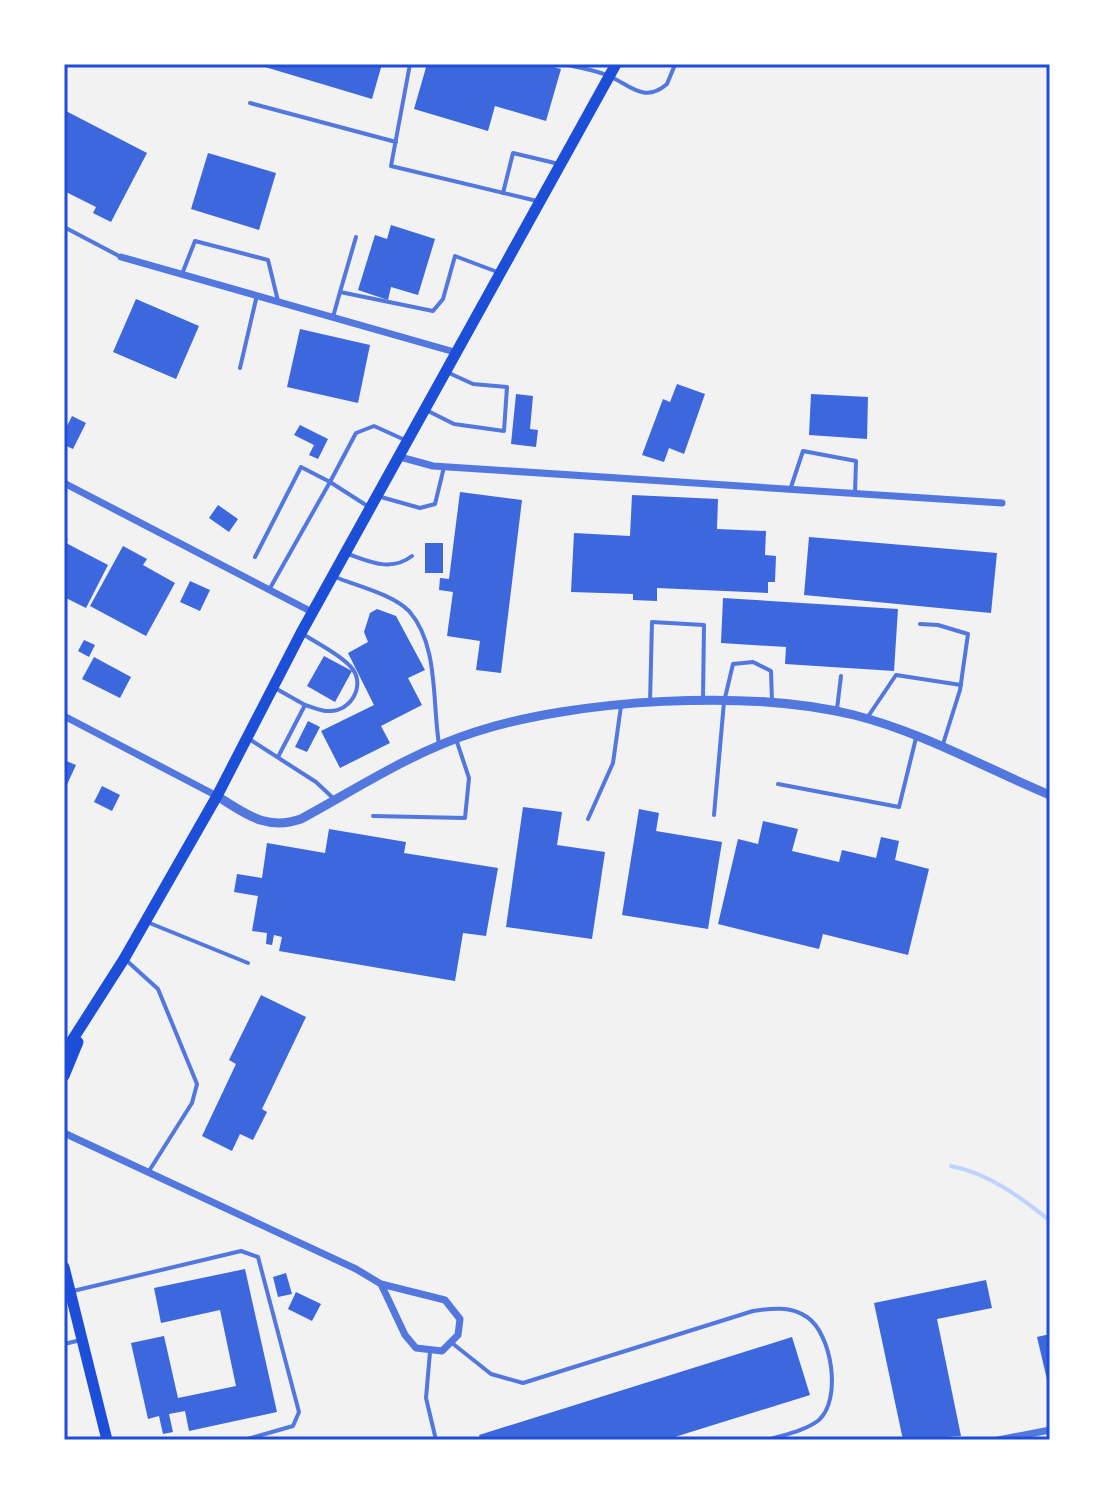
<svg xmlns="http://www.w3.org/2000/svg" width="1114" height="1504" font-family="Inter,sans-serif">
<style>
.lines{fill:none;stroke-linecap:round;stroke-linejoin:round}
.stream{stroke:#bfd3fe;stroke-width:4}
.building{fill:#3d67dc}
.service{stroke:#5277de;stroke-width:4}
.minor{stroke:#5277de;stroke-width:7}
.tertiary{stroke:#5277de;stroke-width:9}
.secondary{stroke:#1d4ed8;stroke-width:11}
.neatline{fill:none;stroke:#1d4ed8;stroke-width:3}
</style>
<rect width="100%" height="100%" fill="#f2f2f2"/>
<g class="lines">
<!-- stream -->
<path class="stream" d="M951,1166C988,1173 1022,1198 1050,1221"/>
</g>
<!-- building -->
<g class="building">
<path d="M255,64H382L372,99Z"/>
<path d="M427,64H543L561,69L546,121L495,106L488,131L414,109Z"/>
<path d="M64,110L147,153L111,222L93,213L96,207L64,191Z"/>
<path d="M208,153L276,173L259,230L191,209Z"/>
<path d="M391,225L435,239L418,295L391,287L388,300L358,290L375,235L387,239Z"/>
<path d="M136,299L199,326L176,379L113,352Z"/>
<path d="M300,329L370,345L358,403L287,387Z"/>
<path d="M677,384L705,394L684,454L669,448L664,462L642,455L663,399L670,402Z"/>
<path d="M516,394L533,396L530,429L538,430L536,447L511,444Z"/>
<path d="M811,394L868,397L867,439L809,435Z"/>
<path d="M72,416L86,423L73,449L64,445V432Z"/>
<path d="M300,425L328,439L318,459L309,455L314,445L294,435Z"/>
<path d="M460,492L522,500L501,673L476,670L480,641L447,636L453,592L439,590L440,578L449,579Z"/>
<path d="M632,495L718,499L717,529L766,531L765,555L776,556L775,582H768V593L657,588V601L633,600V594L571,592L574,533L630,536Z"/>
<path d="M218,505L238,519L229,532L209,518Z"/>
<path d="M64,537L68,539L66,543L108,565L86,608L64,597Z"/>
<path d="M809,537L997,553L991,613L804,595Z"/>
<rect x="425" y="543" width="18" height="30"/>
<path d="M123,546L147,559L143,565L175,583L146,636L90,606Z"/>
<path d="M190,581L210,590L200,611L180,602Z"/>
<path d="M723,598L898,609L894,671L785,664L786,647L721,643Z"/>
<path d="M377,609L396,616L425,670L408,678L422,705L381,726L390,743L340,768L321,731L374,705L348,653L368,642L364,632L370,613Z"/>
<path d="M84,640L95,645L89,657L78,651Z"/>
<path d="M324,656L352,671L335,702L307,686Z"/>
<path d="M94,657L131,677L120,698L82,679Z"/>
<path d="M308,721L320,727L307,752L295,747Z"/>
<path d="M64,760L76,765L64,791Z"/>
<path d="M102,786L120,795L112,811L94,802Z"/>
<path d="M523,807L562,812L557,845L605,852L592,939L506,927Z"/>
<path d="M639,809L659,813L656,831L722,842L708,929L622,915Z"/>
<path d="M763,821L798,829L792,851L839,862L842,850L876,858L881,837L899,841L895,860L929,869L908,955L823,934L819,949L718,924L738,839L758,844Z"/>
<path d="M329,829L406,842L404,853L498,868L486,936L463,933L455,981L279,951L282,937L274,935L272,945L266,944L267,933L252,931L258,896L234,892L237,874L262,878L267,843L325,853Z"/>
<path d="M261,995L306,1017L262,1109L267,1112L253,1140L240,1134L232,1151L202,1136L236,1064L229,1060Z"/>
<path d="M245,1269L277,1412L189,1431L185,1411L169,1414L173,1432L163,1434L159,1416L148,1419L131,1343L164,1336L178,1398L236,1386L220,1310L161,1323L154,1288Z"/>
<path d="M286,1273L292,1294L278,1297L273,1277Z"/>
<path d="M986,1280L992,1308L937,1319L961,1436L903,1440L874,1303Z"/>
<path d="M296,1292L321,1304L312,1321L288,1309Z"/>
<path d="M1050,1334V1388H1049L1037,1337Z"/>
<path d="M792,1337L810,1395L665,1440H481L479,1435Z"/>
</g>
<g class="lines">
<!-- service -->
<g class="service">
<path d="M410,64L391,166L537,201"/>
<path d="M565,64C579,68 596,70 609,76C630,85 644,104 667,84L674,67"/>
<path d="M250,103L396,142"/>
<path d="M503,193L513,153L559,164"/>
<path d="M64,227L121,257"/>
<path d="M182,274L195,241L268,260L278,301"/>
<path d="M340,292L356,237"/>
<path d="M333,317L340,292L433,311L443,299L455,256L500,273"/>
<path d="M240,368L257,295"/>
<path d="M426,410L454,424L504,431L507,387L473,384L449,373"/>
<path d="M790,490L803,451L856,461L855,494"/>
<path d="M381,497L420,508L435,504L444,467"/>
<path d="M369,507L330,482L356,433L374,426L405,440"/>
<path d="M348,554C371,562 391,572 412,556"/>
<path d="M255,557L301,467L330,482L269,590"/>
<path d="M335,577C357,586 392,594 409,611C439,645 432,702 439,744"/>
<path d="M920,624L938,625L968,634L960,690L943,744"/>
<path d="M303,634C318,644 338,653 350,666C367,683 352,711 330,711C322,712 313,707 305,705"/>
<path d="M275,688L305,705L278,757"/>
<path d="M650,702L652,622L704,625L703,699"/>
<path d="M837,709L841,676"/>
<path d="M867,718L896,675L961,685"/>
<path d="M249,739L316,782L333,798"/>
<path d="M778,784L899,807L916,738"/>
<path d="M714,815L724,702L733,664L753,662L771,671L772,701"/>
<path d="M373,816L465,818L469,778L456,739"/>
<path d="M588,819L613,763L621,706"/>
<path d="M147,922L248,963"/>
<path d="M126,960L158,989L197,1084L192,1103L149,1171"/>
<path d="M73,1291L241,1251L258,1257L299,1412L293,1426L244,1440"/>
<path d="M452,1343L491,1374L523,1383L753,1311C772,1308 791,1306 807,1317C832,1334 842,1399 819,1420C805,1431 783,1435 767,1440"/>
<path d="M64,1344L81,1340"/>
<path d="M430,1352L426,1398L436,1440"/>
<path d="M64,1435L65,1440"/>
</g>
<!-- minor -->
<g class="minor">
<path d="M121,257L458,353"/>
<path d="M400,457L433,466L1002,503"/>
<path d="M64,483L312,612"/>
<path d="M64,716L217,796"/>
<path d="M64,1133L356,1269L381,1284L445,1300L460,1319L458,1335L442,1351L416,1348L405,1335L381,1284"/>
<path d="M998,1440L1050,1430"/>
</g>
<!-- tertiary -->
<path class="tertiary" d="M217,796C246,814 266,831 301,819C358,788 412,752 475,732C577,699 749,689 854,715C922,732 985,768 1050,795"/>
<!-- secondary -->
<g class="secondary">
<path d="M64,1053L124,959L217,796L301,633L616,64"/>
<path d="M64,1076L78,1042"/>
<path d="M64,1267L107,1440"/>
</g>
</g>
<!-- border -->
<rect width="1114" height="1504" fill="none" stroke="#ffffff" stroke-width="132"/>
<rect x="66" y="66" width="982" height="1372" class="neatline"/>
</svg>
